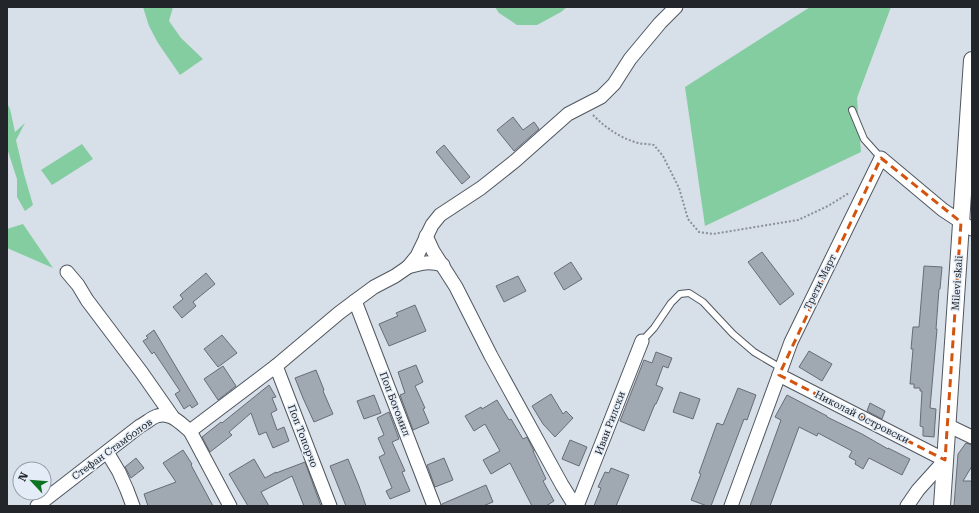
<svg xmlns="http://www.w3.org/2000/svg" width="979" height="513" font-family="'Roboto Serif',serif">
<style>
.green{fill:#84cda1}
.building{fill:#a0a8b1;stroke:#666d76}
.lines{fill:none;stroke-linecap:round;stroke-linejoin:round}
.service-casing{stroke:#50575f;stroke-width:8}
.minor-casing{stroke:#50575f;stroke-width:15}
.tertiary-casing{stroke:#50575f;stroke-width:18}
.path{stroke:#8a9098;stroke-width:2;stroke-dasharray:2 2;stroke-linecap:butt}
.service{stroke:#fff;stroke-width:6}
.minor{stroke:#fff;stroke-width:13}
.tertiary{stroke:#fff;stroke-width:16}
.marked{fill:none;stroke:#d4540f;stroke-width:3;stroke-dasharray:8 5;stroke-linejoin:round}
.labels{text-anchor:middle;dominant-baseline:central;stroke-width:3;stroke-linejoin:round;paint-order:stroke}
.street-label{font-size:10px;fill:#222529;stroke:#e4edf7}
</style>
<rect width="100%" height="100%" fill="#d7dfe9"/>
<!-- green -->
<g class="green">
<path d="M143,7H173L169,21L181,38L203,59L180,75L158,43L149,26Z"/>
<path d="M495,7H567L561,12L537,25H517L499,13Z"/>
<path d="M810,7H891L857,98L861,152L705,226L685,87Z"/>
<path d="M7,103L10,109L15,132L25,123L16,140L24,174L33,205L25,211L17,197V179L7,148Z"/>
<path d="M82,144L93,159L52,185L41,170Z"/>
<path d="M23,224L53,268L7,248V229Z"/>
</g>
<!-- building -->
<g class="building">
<path d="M513,117L523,130L534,122L539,129L514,151L497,130Z"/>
<path d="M444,145L470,177L462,184L436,152Z"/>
<path d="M762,252L794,294L780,305L748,262Z"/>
<path d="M571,262L582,279L564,290L554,273Z"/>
<path d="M924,266L942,267L940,289H939L936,329H937L930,408L936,409L934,437L923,436V427L920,426L922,391H920V388H914V384H910L913,349H911L913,327H919Z"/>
<path d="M206,273L215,284L193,302L196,306L182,318L173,307L183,299L180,295Z"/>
<path d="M518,276L526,291L504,302L496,286Z"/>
<path d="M415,305L426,331L389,346L379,324L398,316L396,313Z"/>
<path d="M154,330L198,404L192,408L190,405L184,409L175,394L180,391L154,352L152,354L143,341L148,338L146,336Z"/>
<path d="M222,335L237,353L218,367L204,349Z"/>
<path d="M809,351L832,364L822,381L799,367Z"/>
<path d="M656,352L672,358L668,368L663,366L656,385L663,388L656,404H655L644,431L620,421L644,360L652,363Z"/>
<path d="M416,365L423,382L415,386L425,408L423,409L429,423L413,430L400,395L405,393L398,372Z"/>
<path d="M223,366L236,386L218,400L204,379Z"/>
<path d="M316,370L324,390L323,391L333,414L314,422L303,398L295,378Z"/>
<path d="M269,385L276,397L272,398L277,410L271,413L277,430L284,427L289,441L273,448L266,432L259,435L251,413L229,432L232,435L210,452L202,437L221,422L222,423Z"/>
<path d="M738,388L756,395L747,420L744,419L711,506H707L691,500L701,474L699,473L717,423L723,425Z"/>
<path d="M680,392L700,399L693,419L673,412Z"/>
<path d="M551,394L563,414L566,411L573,418L555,437L543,424L532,406Z"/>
<path d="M374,395L381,413L364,419L357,401Z"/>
<path d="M787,395L827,416V417L862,434L888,449V448L910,459L902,475L869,458L863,469L855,464L856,461L849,457L852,451L818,433L817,436L799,427L770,506H750L781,420L775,417Z"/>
<path d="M497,400L509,420L511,419L523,439L527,437L534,451H533L546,479L543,481L554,501L546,506H532L510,463L491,474L483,460L500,451L485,424L474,431L465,416L481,407L482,409Z"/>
<path d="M870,403L885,411L882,419L867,411Z"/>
<path d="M389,412L399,439L392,442L405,471L402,472L410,491L390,499L386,491L392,488L379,457L385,454L378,438L384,435L377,418Z"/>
<path d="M570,440L587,447L579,466L562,459Z"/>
<path d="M966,443L972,445V466L963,481H972V506H954L958,454Z"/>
<path d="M183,450L192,464L191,465L213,506H148L144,494L176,482L163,463Z"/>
<path d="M136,458L144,468L131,478L125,467Z"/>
<path d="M444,458L453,480L435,487L427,465Z"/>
<path d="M254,459L265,478L276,472V473L305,462L321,506H304L292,476L261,492L269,506H248L229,474Z"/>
<path d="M348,459L359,486L366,506H346L330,466Z"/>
<path d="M611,468L629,475L616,506H594L601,488L598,487L605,472L609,473Z"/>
<path d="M486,485L493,502L483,506H442V504Z"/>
</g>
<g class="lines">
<!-- service casing -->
<g class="service-casing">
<g id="service">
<path d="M852,110L864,139L881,158"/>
<path d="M642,341L654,328L671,303L680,294L689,293L703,302L733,334L754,352L781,368"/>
</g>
</g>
<!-- minor casing -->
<g class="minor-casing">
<g id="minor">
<path d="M426,236L433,251L456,287L491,356L562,485L575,506"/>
<path d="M408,267C422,263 428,261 443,265"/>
<path d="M67,272L78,285L87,300L142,373L172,416"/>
<path d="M355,301L434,506"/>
<path d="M276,366L330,506"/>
<path d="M779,375L945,460L918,490L907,506"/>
<path d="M947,425L972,437"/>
<path d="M107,452L119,472L127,490L133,506"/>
<path d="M37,506L140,426C146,423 151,418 157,416C170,411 181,424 190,431"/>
<path d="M230,506L190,431L276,366L339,313L355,301L374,287L395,276L408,267L417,256L432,225L440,215L481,188L515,161L568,114L601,97L614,84L630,59L660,23L676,7"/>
<path d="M577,506L642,341"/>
<path d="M731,506L779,375L791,342L881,158L943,210L972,229"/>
</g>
</g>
<!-- tertiary casing -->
<g class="tertiary-casing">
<path id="tertiary" d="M942,506L972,60"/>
</g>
<!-- path -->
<path class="path" d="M593,115C606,128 620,138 638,143C643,144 649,144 654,145L663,156L679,188L688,219L699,232L713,234L798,220L828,206L849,193"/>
<!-- service -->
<use href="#service" class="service"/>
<!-- minor -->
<use href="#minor" class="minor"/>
<!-- tertiary -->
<use href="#tertiary" class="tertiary"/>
</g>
<!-- marked area -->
<path class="marked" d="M881,158L961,222L945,460L779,375Z"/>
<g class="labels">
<!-- street labels -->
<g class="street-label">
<text transform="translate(820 282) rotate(-64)">Трети Март</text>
<text transform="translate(957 283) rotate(-86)">Milevi skali</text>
<text transform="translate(395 404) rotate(69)">Поп Богомил</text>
<text transform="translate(862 417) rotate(27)">Николай Островски</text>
<text transform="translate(610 423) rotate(-69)">Иван Рилски</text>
<text transform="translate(303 436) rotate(69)">Поп Топорчо</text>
<text transform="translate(112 449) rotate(-36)">Стефан Стамболов</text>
</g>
</g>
<!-- border -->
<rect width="979" height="513" fill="none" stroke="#222529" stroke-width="16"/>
<!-- north arrow -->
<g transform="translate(32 481) rotate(296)"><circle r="19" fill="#e4edf7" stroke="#969da5"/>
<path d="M0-3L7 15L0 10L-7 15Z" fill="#0e7223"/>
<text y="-6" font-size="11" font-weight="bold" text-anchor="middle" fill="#222529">N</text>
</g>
</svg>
